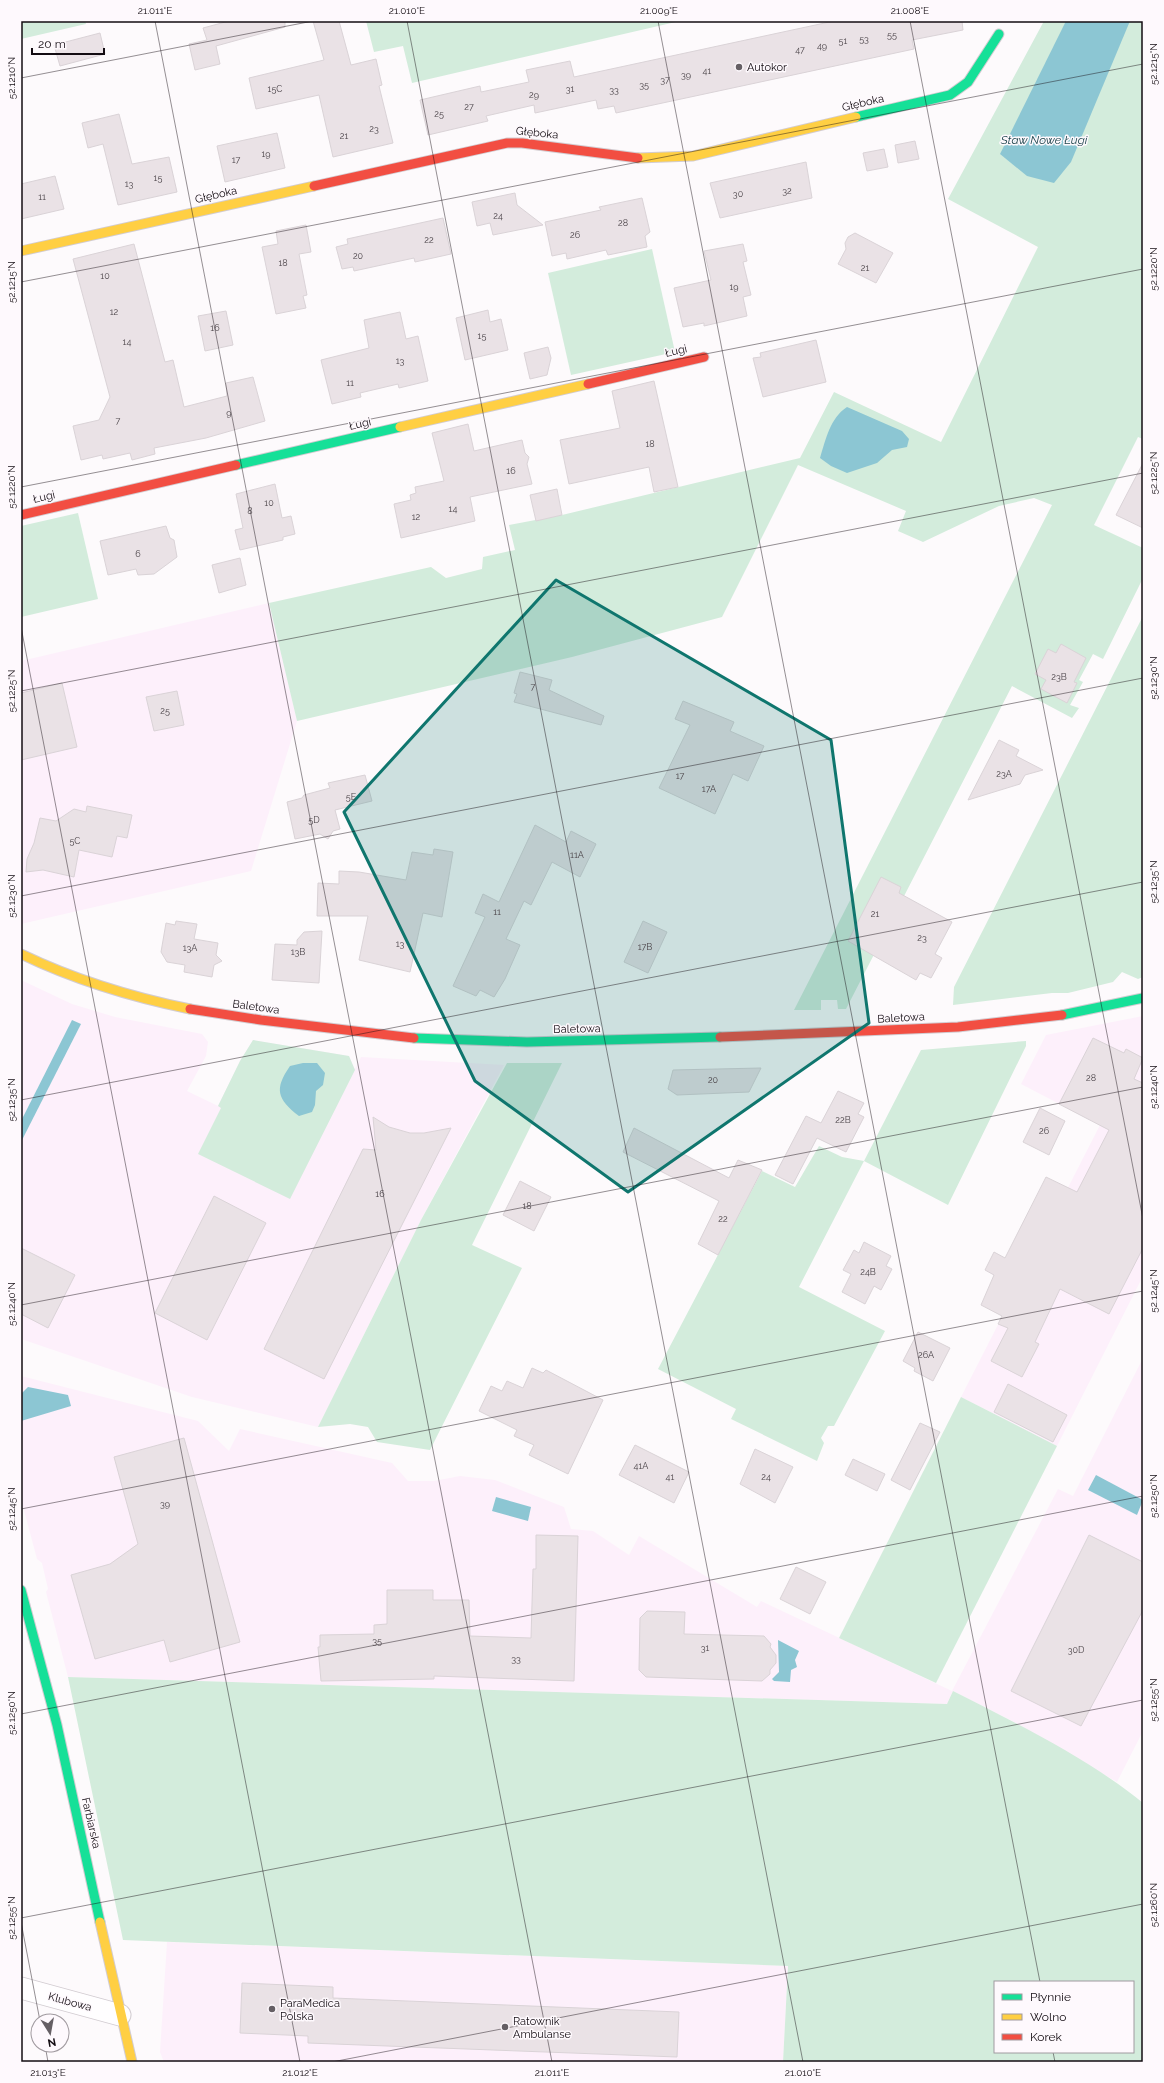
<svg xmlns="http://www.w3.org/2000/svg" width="1164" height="2083" font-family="Raleway,sans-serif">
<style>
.built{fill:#fdf0fb}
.green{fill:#d3ecdc;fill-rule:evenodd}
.water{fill:#8cc6d3}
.building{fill:#eae2e6;stroke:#dad3d7}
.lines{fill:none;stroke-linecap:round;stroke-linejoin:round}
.street-casing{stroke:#d2ccd1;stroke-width:23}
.fast-casing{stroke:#d2ccd1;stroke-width:11}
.slow-casing{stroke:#d2ccd1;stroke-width:11}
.jam-casing{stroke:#d2ccd1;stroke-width:11}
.street{stroke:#fffeff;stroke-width:21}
.fast{stroke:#16e098;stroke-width:9}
.slow{stroke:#ffcf43;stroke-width:9}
.jam{stroke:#f24e42;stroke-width:9}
.marked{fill:#0f766e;fill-opacity:0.2;stroke:#0f766e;stroke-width:3;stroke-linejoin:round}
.ticks{fill:none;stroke:#130c12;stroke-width:1;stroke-opacity:0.45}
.poi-dot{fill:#655f64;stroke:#fef9fd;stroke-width:1.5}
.labels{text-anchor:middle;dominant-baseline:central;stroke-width:3;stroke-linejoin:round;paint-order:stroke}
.number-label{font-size:9px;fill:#4b4449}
.poi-label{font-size:11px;fill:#130c12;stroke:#fef9fd;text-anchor:start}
.street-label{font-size:11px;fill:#130c12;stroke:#fef9fd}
.water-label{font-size:12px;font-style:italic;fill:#1d444c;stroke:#fef9fd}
.neatline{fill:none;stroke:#130c12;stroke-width:1.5}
.ticks-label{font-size:10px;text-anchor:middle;fill:#130c12}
</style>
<rect width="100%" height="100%" fill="#fdfafc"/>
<!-- built -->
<g class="built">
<path d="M269,603L297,721L251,871L21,924V661Z"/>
<path d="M21,980L72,1004L115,1017L202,1034L208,1042L206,1056L187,1091L218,1106L240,1061L253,1040L349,1056L355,1069L361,1057L504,1065L421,1220L318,1427L192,1397L21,1339Z"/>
<path d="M1143,1016V1276L1057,1446L961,1397L1100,1125L1021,1084L1046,1035Z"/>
<path d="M1143,1358V1731L1117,1782L1012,1721L953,1691L947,1704L68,1677L46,1592L48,1589L42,1563L37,1559L21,1499V1376L198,1421L229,1451L240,1429L392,1463L408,1481H434L460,1476L495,1480L564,1507L571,1529L593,1531L629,1555L639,1536L757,1607L761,1601L952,1691L1058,1489L1073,1496Z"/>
<path d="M167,1942L788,1966L783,2062H164L160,2052Z"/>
</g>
<!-- green -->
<g class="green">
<path d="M21,21H85L86,24L21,39Z"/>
<path d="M366,21H680L412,83L403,46L374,52Z"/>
<path d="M1044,21H1143V439L1138,437L1094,525L1143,548V578L1103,659L1093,654L1079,680L1083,682L1070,705L1079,708L1072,718L1012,686L846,1009H838L837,1000H821V1010H794L1052,505L1034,498L999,506L923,542L898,531L906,511L798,465L722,617L572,657L297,721L269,603L431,567L446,578L482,569L483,557L515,550L509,525L562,515L800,458L834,392L941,442L1038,247L948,199Z"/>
<path d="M652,249L675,352L571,375L548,273Z"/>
<path d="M78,513L98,599L21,617V526Z"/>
<path d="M1143,616V977L1138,979L1122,972L1113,982L1068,993H1052L953,1005L954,987Z"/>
<path d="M253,1040L349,1056L355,1070L290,1199L198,1154L221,1108L218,1106L240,1061Z"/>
<path d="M1026,1041V1046L948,1205L864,1161L799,1287L885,1331L834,1426H828L821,1438L824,1443L817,1461L731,1419L736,1409L658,1369L762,1171L795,1187L819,1146L842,1157L864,1161L921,1050Z"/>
<path d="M507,1063H562L472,1245L522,1268L430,1450L377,1442L368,1427L350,1424L318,1427L421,1220Z"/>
<path d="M961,1397L1057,1446L936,1683L839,1638Z"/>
<path d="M68,1677L947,1704L953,1691C1016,1723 1088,1758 1143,1803V2062H783L788,1966L123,1940ZM995,1982H1133V2052H995Z"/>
</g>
<!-- water -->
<g class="water">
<path d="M1066,21H1130L1071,162L1054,183L1027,176L1000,154Z"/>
<path d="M847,407L902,431L909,439L907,447L892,450L877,463L847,473L831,466L820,458C826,439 830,418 847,407Z"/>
<path d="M72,1020L81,1024L21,1142V1121Z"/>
<path d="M303,1063H317L325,1073L323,1085L316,1091L315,1105L312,1112L299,1116C277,1099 274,1089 290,1066Z"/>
<path d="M28,1387L68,1395L71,1406L21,1421V1394Z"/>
<path d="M1096,1475L1143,1500L1137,1515L1088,1490Z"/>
<path d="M496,1497L531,1507L528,1521L492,1511Z"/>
<path d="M778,1640L799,1651L795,1660L797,1667L791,1670L790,1682L774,1681L772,1679L779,1672Z"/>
</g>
<!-- building -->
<g class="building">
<path d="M229,21H285V27L216,46L220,64L195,70L189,44L207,40L203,28Z"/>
<path d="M313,21H339L351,65L376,59L382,85L379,86L393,143L333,157L319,95L256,109L249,78L324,60Z"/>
<path d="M834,21H962L963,30L912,40L914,49L616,113L614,106L598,109L596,100L535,113L534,105L486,116L488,121L428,135L420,100L480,86L481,92L529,82L526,70L570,61L574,77Z"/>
<path d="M100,33L105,54L60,66L54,45Z"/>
<path d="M119,114L132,164L169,157L177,192L118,205L103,144L88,148L82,123Z"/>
<path d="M277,133L285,168L225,182L217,146Z"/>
<path d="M915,141L919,159L898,163L895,145Z"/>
<path d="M884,149L888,167L867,171L863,153Z"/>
<path d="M806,162L812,198L720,218L710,183Z"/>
<path d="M55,176L64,209L21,219V184Z"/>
<path d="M515,193L517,205L543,225L493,235L490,223L477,226L472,202Z"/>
<path d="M642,198L650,232L645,236L647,247L608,255L606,250L567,259L566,253L552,256L545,222L601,210L599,207Z"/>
<path d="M443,218L451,254L415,262L414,258L354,271L353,267L342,269L336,247L348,244L347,239Z"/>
<path d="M306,225L311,252L299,254L307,295L303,296L306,308L276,314L262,247L278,244L276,231Z"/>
<path d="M855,233L893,253L876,283L838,264L846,249L845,243L848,237Z"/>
<path d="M134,244L165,362L173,360L184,407L227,396L226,383L253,377L265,421L206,438L154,448L155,454L132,460L130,453L103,459L102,455L81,460L73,426L99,420L110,397L73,259Z"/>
<path d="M743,244L747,261L743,262L751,295L743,297L747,316L704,326V323L683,327L674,288L711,280L704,251Z"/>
<path d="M488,310L490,322L501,319L508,350L465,360L456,318Z"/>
<path d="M226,311L233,345L205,351L198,316Z"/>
<path d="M400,312L406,339L418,336L428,381L399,388L398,384L360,393L361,397L332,404L321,360L369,348L364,320Z"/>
<path d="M816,340L826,382L763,397L753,358L761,357L760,353Z"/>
<path d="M548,347L551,358L547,375L530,379L524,353Z"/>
<path d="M654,381L678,487L654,492L649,467L569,484L560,440L620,428L612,391Z"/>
<path d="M468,424L474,451L522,440L525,453L529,457L527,464L532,484L470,497L475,521L401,538L394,504L411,500L410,495L416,493L415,487L444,481L432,433Z"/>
<path d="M1143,463V528L1116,515Z"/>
<path d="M275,484L282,518L291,516L295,534L283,537V540L240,550L235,530L243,528L236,494Z"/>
<path d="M557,489L562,515L536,521L530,495Z"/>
<path d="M166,526L170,538L174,540L177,557L154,574L138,575L136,569L108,575L100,541Z"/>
<path d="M240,558L246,585L219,593L212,565Z"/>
<path d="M1061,644L1086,658L1074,682L1077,683L1067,703L1041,689L1046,680L1035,674L1048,649L1056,653Z"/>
<path d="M520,672L552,680L549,690L604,716L601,725L514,702L517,694L514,693Z"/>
<path d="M62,683L77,747L21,760V693Z"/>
<path d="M177,691L184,725L154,731L146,697Z"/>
<path d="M683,701L734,722L730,731L764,746L748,781L733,774L715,814L659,788L690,725L675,719Z"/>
<path d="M999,740L1019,750L1016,756L1043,770L1025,775L1020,784L968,800Z"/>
<path d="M365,775L372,801L335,810L340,829L333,831L328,839L320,834L295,839L287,802L302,798L304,795L330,788L328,783Z"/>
<path d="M87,806L132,815L127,838L117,836L112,857L79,850L74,877L43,870L26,872L27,859L34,843L40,818L56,821L74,809L86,812Z"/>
<path d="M535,825L566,842L571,831L596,844L580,877L552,862L531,905L524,901L506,939L520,945L505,979L494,997L480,990L476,996L453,986L485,917L475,913L483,894L499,902Z"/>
<path d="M434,849L453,852L442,917L423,913L410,972L359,960L368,916H317L318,883L339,884V871L359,872L406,880L412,852L433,855Z"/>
<path d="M881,877L901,887L899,893L952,922L935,954L942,958L931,978L920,973L916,980L848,941Z"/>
<path d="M176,921L197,924L194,939L218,943L216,955L222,961L214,965L212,977L184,972L185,965L167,962L161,952L166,923L175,925Z"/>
<path d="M643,921L667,932L648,973L624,962Z"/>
<path d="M322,931L319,983L272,980L275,944L297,945V940L304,932Z"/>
<path d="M1093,1038L1124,1053L1126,1049L1143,1058L1134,1079L1143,1083V1248L1109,1314L1060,1289L1035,1342L1039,1344L1022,1377L991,1361L1008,1328L998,1324L1002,1316L981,1305L994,1275L985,1270L994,1252L1005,1258L1046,1177L1077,1192L1109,1130L1059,1104Z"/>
<path d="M761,1068L749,1092L677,1095L668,1089L673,1070Z"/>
<path d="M838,1091L864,1103L858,1114L864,1117L846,1152L817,1138L793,1184L775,1175L806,1116L821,1123Z"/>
<path d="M1040,1108L1065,1121L1049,1155L1023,1142Z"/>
<path d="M373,1117L389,1127L410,1133H424L451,1128L324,1379L264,1349L363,1149L376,1150Z"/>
<path d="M634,1128L729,1178L738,1160L762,1170L718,1255L698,1244L719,1201L623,1152Z"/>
<path d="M520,1181L551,1197L534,1231L503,1215Z"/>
<path d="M214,1196L266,1223L207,1340L155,1313Z"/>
<path d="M864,1242L891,1256L886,1266L892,1269L881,1290L874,1286L865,1304L842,1292L851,1274L843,1270L854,1250L859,1253Z"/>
<path d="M21,1248L75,1275L48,1328L21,1314Z"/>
<path d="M918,1332L950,1348L933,1381L914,1371L915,1368L903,1361Z"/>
<path d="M532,1368L543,1373L546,1370L603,1400L568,1474L529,1455L534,1445L514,1436L517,1430L479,1411L491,1386L502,1391L507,1381L523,1388Z"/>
<path d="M1008,1384L1067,1415L1053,1442L994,1412Z"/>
<path d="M920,1423L940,1432L910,1490L891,1480Z"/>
<path d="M184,1438L240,1642L170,1662L164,1640L95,1659L71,1575L110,1564L138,1544L114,1457Z"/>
<path d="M635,1445L689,1472L674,1503L619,1475Z"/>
<path d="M755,1449L793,1467L775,1503L740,1484Z"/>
<path d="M853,1459L885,1474L877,1491L845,1475Z"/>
<path d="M536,1535L578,1536L574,1681L434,1676V1679L321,1681L318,1647H320V1635L374,1634V1625L387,1624V1590H433V1600H469L470,1636L531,1638L533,1569H536Z"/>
<path d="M1089,1535L1143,1562V1610L1081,1726L1011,1691Z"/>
<path d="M796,1567L826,1582L810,1614L780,1599Z"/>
<path d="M647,1611L685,1612L684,1634L764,1636L771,1644L770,1647L776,1655V1663L770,1670V1674L762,1681L646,1677L639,1670L640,1618Z"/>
<path d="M242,1983L333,1987V1998L679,2012L677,2057L308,2043V2036L240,2033Z"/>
</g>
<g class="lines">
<!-- street casing -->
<g class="street-casing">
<path id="street" d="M21,1988L120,2015"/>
</g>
<!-- fast casing -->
<g class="fast-casing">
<g id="fast">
<path d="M856,117L950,95L968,82L999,34"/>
<path d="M236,465L400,427"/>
<path d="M1062,1015L1143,998"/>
<path d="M414,1038L527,1042L720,1037"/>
<path d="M21,1590L57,1725L100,1922"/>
</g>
</g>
<!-- slow casing -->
<g class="slow-casing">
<g id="slow">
<path d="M638,158L693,156L856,117"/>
<path d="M21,251L314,186"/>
<path d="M400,427L588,384"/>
<path d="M21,954C75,980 131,997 190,1009"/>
<path d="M100,1922L132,2062"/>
</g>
</g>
<!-- jam casing -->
<g class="jam-casing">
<g id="jam">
<path d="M314,186L507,143H522L638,158"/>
<path d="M588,384L704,357"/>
<path d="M21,515L236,465"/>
<path d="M190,1009L261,1020L414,1038"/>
<path d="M720,1037L958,1027L1062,1015"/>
</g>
</g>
<!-- street -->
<use href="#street" class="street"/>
<!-- fast -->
<use href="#fast" class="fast"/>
<!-- slow -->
<use href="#slow" class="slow"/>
<!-- jam -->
<use href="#jam" class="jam"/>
</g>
<!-- marked area -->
<path class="marked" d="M556,580L831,740L869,1023L628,1192L475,1081L344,812Z"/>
<!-- ticks -->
<path class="ticks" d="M155,21L552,2062M407,21L803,2062M658,21L1040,1982M910,21L1143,1219M21,78L313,21M21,282L1143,64M21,487L1143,269M21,627L300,2062M21,691L1143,473M21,896L1143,678M21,1100L1143,882M21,1305L1143,1087M21,1509L1143,1291M21,1714L1143,1496M21,1918L1143,1700M21,1922L40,2021M45,2045L48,2062M1053,2052L1055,2062M332,2062L1143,1904"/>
<!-- markers -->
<g class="poi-dot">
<circle cx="739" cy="67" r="4"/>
<circle cx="272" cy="2009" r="4"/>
<circle cx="505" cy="2027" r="4"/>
</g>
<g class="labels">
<!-- number labels -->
<g class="number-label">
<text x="892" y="35">55</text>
<text x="864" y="39">53</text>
<text x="843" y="41">51</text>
<text x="822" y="46">49</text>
<text x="800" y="50">47</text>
<text x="707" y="71">41</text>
<text x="686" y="75">39</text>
<text x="665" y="80">37</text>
<text x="644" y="85">35</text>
<text x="275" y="89">15C</text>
<text x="570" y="89">31</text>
<text x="614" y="90">33</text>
<text x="534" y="95">29</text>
<text x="469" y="107">27</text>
<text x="439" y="114">25</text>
<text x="374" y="129">23</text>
<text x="344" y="136">21</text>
<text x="266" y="154">19</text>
<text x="236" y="160">17</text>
<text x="158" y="178">15</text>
<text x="129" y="184">13</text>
<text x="787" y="191">32</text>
<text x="738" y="194">30</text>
<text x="42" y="197">11</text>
<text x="498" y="216">24</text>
<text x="623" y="223">28</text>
<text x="575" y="235">26</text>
<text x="429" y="240">22</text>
<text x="358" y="256">20</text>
<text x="283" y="263">18</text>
<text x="865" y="268">21</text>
<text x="105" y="276">10</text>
<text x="734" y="287">19</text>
<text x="114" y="312">12</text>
<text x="215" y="328">16</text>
<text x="482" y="336">15</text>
<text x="127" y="342">14</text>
<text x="400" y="361">13</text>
<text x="350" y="383">11</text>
<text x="229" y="413">9</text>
<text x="118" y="421">7</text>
<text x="650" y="444">18</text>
<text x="511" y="471">16</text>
<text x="269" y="503">10</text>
<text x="453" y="509">14</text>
<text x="250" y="511">8</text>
<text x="416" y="517">12</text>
<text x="138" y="554">6</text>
<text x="1059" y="677">23B</text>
<text x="533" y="687">7</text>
<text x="165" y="711">25</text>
<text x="1004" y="774">23A</text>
<text x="680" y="776">17</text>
<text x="709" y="789">17A</text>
<text x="351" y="797">5E</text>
<text x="314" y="820">5D</text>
<text x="75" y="841">5C</text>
<text x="577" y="855">11A</text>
<text x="497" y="912">11</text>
<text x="875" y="914">21</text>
<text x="922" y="938">23</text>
<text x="400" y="944">13</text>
<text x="645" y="947">17B</text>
<text x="190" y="948">13A</text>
<text x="298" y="952">13B</text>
<text x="1091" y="1078">28</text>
<text x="713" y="1080">20</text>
<text x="843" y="1120">22B</text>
<text x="1044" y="1131">26</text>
<text x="380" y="1194">16</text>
<text x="527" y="1206">18</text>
<text x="723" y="1219">22</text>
<text x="868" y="1272">24B</text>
<text x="926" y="1355">26A</text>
<text x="641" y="1466">41A</text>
<text x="670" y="1477">41</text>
<text x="766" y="1477">24</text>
<text x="165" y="1504">39</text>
<text x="377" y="1641">35</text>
<text x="705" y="1648">31</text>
<text x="1076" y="1650">30D</text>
<text x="516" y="1659">33</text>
</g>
<!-- poi labels -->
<g class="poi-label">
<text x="747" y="67">Autokor</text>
<text x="280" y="2003">ParaMedica<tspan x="280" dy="13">Polska</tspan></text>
<text x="513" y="2021">Ratownik<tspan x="513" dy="13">Ambulanse</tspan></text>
</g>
<!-- street labels -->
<g class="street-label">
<text transform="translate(863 103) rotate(-13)">Głęboka</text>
<text transform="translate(537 133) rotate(6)">Głęboka</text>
<text transform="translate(216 195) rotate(-13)">Głęboka</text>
<text transform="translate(676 351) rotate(-13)">Ługi</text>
<text transform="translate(360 424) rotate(-13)">Ługi</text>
<text transform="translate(44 497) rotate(-13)">Ługi</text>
<text transform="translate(256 1007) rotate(8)">Baletowa</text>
<text transform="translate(901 1018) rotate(-3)">Baletowa</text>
<text transform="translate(577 1029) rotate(-1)">Baletowa</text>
<text transform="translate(91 1823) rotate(77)">Farbiarska</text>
<text transform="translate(70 2002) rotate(15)">Klubowa</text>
</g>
<!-- water labels -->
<g class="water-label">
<text x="1044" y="140">Staw Nowe Ługi</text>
</g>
</g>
<!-- border -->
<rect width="1164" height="2083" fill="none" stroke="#fef9fd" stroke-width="44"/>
<!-- legend -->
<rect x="994" y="1981" width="140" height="72" fill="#fef9fd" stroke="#a09a9f"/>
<rect x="1002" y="1994" width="20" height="6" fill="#16e098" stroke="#a09a9f"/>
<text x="1030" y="2001" font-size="12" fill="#130c12">Płynnie</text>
<rect x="1002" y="2014" width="20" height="6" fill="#ffcf43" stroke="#a09a9f"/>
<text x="1030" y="2021" font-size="12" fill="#130c12">Wolno</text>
<rect x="1002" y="2034" width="20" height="6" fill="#f24e42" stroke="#a09a9f"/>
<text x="1030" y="2041" font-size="12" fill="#130c12">Korek</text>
<!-- north arrow -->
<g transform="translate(50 2033) rotate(169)"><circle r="19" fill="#fef9fd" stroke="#a09a9f"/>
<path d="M0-3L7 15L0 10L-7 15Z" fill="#655f64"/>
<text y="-6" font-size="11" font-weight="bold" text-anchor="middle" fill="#130c12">N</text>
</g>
<!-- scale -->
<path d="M32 48v6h72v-6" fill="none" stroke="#130c12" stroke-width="2"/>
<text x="38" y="48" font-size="12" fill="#130c12" stroke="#fef9fd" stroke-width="3" paint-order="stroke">20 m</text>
<rect x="22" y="22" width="1120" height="2039" class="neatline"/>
<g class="ticks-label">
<text x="155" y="14">21.011°E</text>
<text x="407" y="14">21.010°E</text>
<text x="659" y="14">21.009°E</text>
<text x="910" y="14">21.008°E</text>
<text transform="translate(1153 64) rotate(-90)" y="4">52.1215°N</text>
<text transform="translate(11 78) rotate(-90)" y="4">52.1210°N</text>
<text transform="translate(1153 269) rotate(-90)" y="4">52.1220°N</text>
<text transform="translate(11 282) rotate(-90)" y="4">52.1215°N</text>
<text transform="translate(1153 473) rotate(-90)" y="4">52.1225°N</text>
<text transform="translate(11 487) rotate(-90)" y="4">52.1220°N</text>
<text transform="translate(1153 678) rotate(-90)" y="4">52.1230°N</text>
<text transform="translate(11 691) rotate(-90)" y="4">52.1225°N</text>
<text transform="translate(1153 882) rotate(-90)" y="4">52.1235°N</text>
<text transform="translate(11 896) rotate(-90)" y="4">52.1230°N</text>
<text transform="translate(1153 1087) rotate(-90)" y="4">52.1240°N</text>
<text transform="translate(11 1100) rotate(-90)" y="4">52.1235°N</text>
<text transform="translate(1153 1291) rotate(-90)" y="4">52.1245°N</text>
<text transform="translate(11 1304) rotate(-90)" y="4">52.1240°N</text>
<text transform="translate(1153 1496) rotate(-90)" y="4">52.1250°N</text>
<text transform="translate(11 1509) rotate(-90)" y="4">52.1245°N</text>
<text transform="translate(1153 1700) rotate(-90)" y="4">52.1255°N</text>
<text transform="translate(11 1713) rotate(-90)" y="4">52.1250°N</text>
<text transform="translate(1153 1905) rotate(-90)" y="4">52.1260°N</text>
<text transform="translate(11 1918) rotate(-90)" y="4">52.1255°N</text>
<text x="48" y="2076">21.013°E</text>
<text x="300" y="2076">21.012°E</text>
<text x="552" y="2076">21.011°E</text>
<text x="803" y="2076">21.010°E</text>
</g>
</svg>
